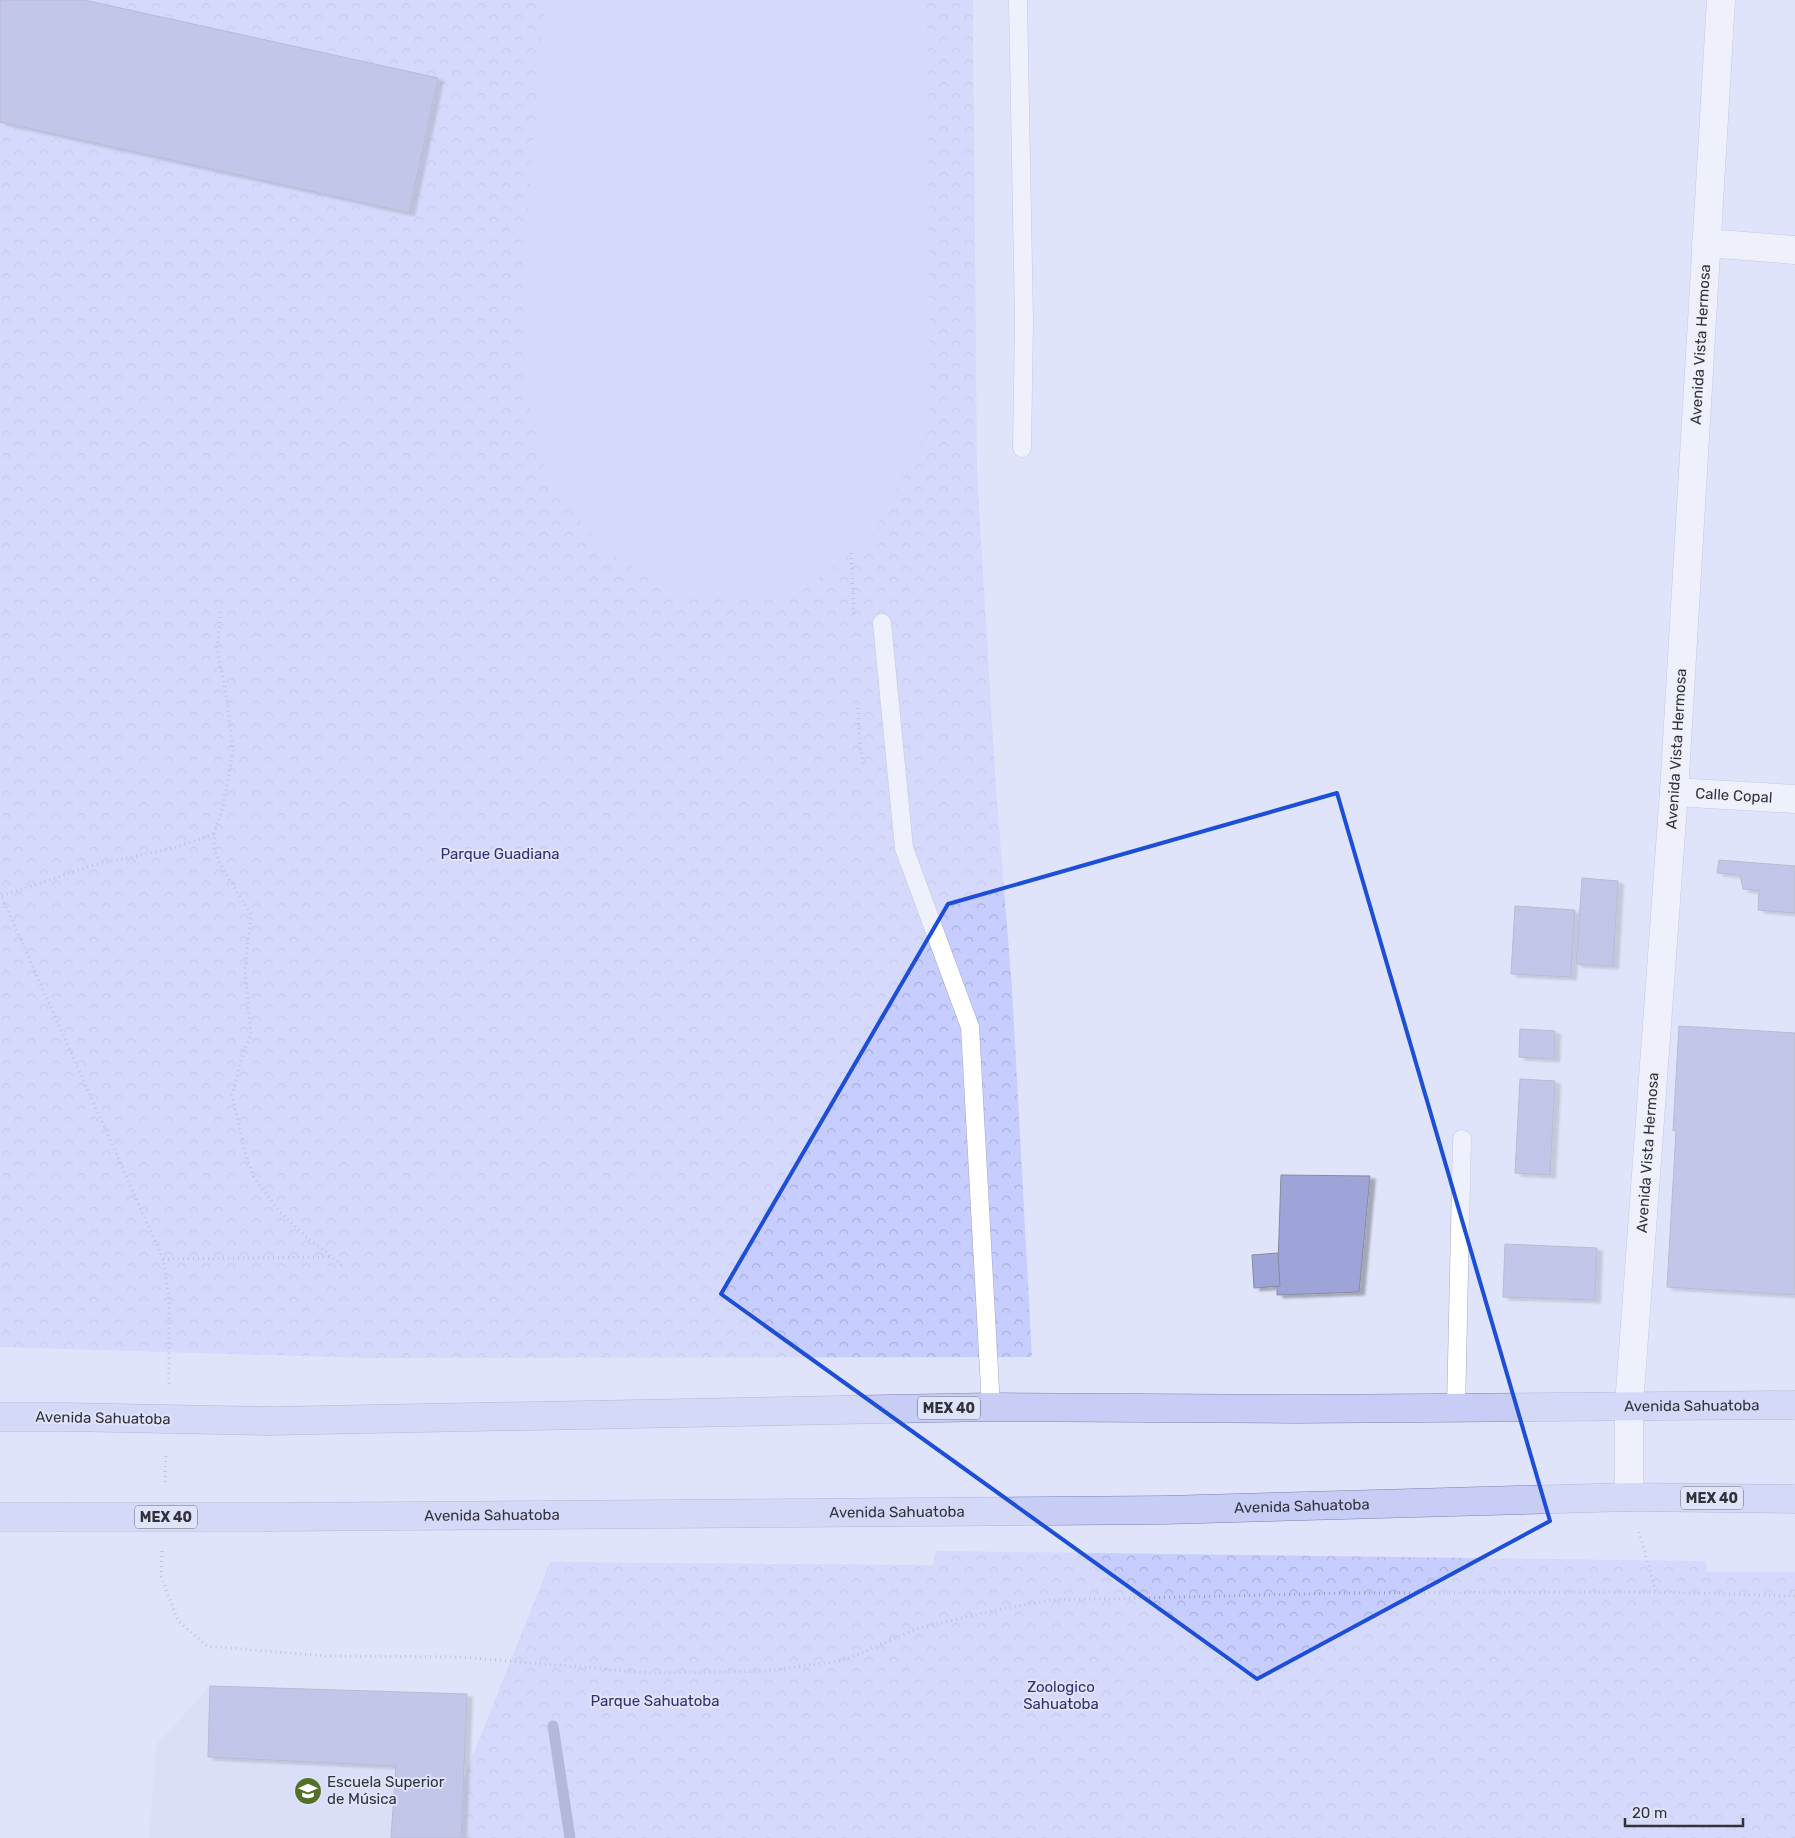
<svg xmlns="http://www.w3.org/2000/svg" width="1795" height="1838" font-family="Rubik,sans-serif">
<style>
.built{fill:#d3d8f4}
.park{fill:url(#park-crowns)}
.pitch{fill:#c7cdfe}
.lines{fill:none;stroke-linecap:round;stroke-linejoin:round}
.stream{stroke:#7f84b5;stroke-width:11}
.building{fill:#9ea4d7;stroke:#878a9f;filter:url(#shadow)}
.lane-casing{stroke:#a6a9be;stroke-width:19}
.street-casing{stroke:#a6a9be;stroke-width:29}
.primary-casing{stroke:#7b81b0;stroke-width:29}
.path{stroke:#9c9eaf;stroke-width:3;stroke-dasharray:1 4;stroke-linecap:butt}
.lane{stroke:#fff;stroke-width:18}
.street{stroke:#fff;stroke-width:28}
.primary{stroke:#c8cdf5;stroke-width:28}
.primary-bridge-casing{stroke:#7b81b0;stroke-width:29;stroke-linecap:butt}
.primary-bridge{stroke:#c8cdf5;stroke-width:28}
.marked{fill:none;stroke:#1d4ed8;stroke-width:4;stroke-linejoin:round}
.labels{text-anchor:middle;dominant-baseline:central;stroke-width:4;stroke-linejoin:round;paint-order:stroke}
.shield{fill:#e0e4fa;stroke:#666774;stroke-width:1}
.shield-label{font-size:14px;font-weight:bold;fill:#31323b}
.street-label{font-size:15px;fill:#31323b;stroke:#e0e4fa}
.park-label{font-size:15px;fill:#30316e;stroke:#e0e4fa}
.poi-label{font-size:15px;fill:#31323b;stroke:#e0e4fa;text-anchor:start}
</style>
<defs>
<pattern id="park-crowns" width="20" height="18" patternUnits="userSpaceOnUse" patternTransform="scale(1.25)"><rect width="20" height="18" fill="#c7cdfe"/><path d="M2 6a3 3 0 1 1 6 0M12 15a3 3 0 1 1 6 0" fill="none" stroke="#abb0db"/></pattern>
<filter id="shadow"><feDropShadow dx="5.5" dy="3" stdDeviation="1" flood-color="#0004"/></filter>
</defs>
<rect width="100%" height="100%" fill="#e0e4fa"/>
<!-- built -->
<path class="built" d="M210,1686L467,1694L461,1838H149L156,1745Z"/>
<!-- park -->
<g class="park">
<path d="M0,0H973L977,475L996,789L1012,988L1032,1357L367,1358L0,1347Z"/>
<path d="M936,1551L1706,1561L1707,1572H1795V1838H440L550,1562L933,1565Z"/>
</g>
<!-- pitch -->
<path class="pitch" d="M545,0H927L930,429L870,539L795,596L680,599L602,547L550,485L526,394L522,290Z"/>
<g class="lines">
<!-- stream -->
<path class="stream" d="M553,1726L570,1838"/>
</g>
<!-- building -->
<g class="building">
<path d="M0,0H84L438,78L409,213L0,122Z"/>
<path d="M1719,860L1795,866V913L1758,910L1759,891L1743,889L1740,875L1717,873Z"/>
<path d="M1582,878L1618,881L1613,966L1576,964Z"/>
<path d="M1515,906L1575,910L1571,977L1511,974Z"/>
<path d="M1679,1026L1795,1033V1295L1667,1287L1676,1131H1673Z"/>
<path d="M1520,1029L1555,1031L1554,1059L1519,1057Z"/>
<path d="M1520,1079L1555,1081L1550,1175L1515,1173Z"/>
<path d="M1281,1175L1370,1176L1359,1292L1277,1295Z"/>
<path d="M1505,1244L1597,1248L1595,1300L1503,1297Z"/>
<path d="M1278,1253L1280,1286L1254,1288L1252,1255Z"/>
<path d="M210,1686L467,1694L461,1838H391L396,1766L208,1757Z"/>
</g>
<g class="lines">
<!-- lane casing -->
<g class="lane-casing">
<g id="lane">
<path d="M1018,0L1024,321L1022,448"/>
<path d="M882,623L904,848L970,1027L991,1407"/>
<path d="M1456,1408L1462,1139"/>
</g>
</g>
<!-- street casing -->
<g class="street-casing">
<g id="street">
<path d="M1706,243L1795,250"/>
<path id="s1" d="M1674,792L1795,799"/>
<path id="s2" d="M1629,1497V1406L1674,792L1721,0"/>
</g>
</g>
<!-- primary casing -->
<g class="primary-casing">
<g id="primary">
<path d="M0,1417H66"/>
<path id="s3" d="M270,1421L991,1407L1297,1409L1795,1405"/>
<path d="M0,1517H62"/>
<path id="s4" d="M271,1517L1164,1510L1629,1497L1795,1499"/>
</g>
</g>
<!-- path -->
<g class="path">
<path d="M851,553L854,614"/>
<path d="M858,708L860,745L864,766"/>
<path d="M214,834L223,806L233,751L226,693L217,649L221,608"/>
<path d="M0,893L163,1259L169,1296V1384"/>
<path d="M2,896L90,866L177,847L214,834V848L220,864L251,915L245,969L251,1035L243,1053L232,1095L246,1155L253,1176L280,1212L305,1236L340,1263L342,1268"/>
<path d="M163,1259L332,1257"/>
<path d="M165,1482L166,1453"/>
<path d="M1639,1532L1656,1592"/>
<path d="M162,1551L161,1576L178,1621L207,1646L326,1656L461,1657L653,1673L768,1671L845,1660L916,1629L1000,1609L1052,1600L1349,1593L1656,1592L1795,1596"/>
</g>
<!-- lane -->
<use href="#lane" class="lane"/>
<!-- street -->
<use href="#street" class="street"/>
<!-- primary -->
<use href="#primary" class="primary"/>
<!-- primary-bridge casing -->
<g class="primary-bridge-casing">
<g id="primary-bridge">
<path d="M66,1417L270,1421"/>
<path d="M62,1517H271"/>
</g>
</g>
<!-- primary-bridge -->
<use href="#primary-bridge" class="primary-bridge"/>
</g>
<!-- marked area -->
<path d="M0 0H1795V1838H0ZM1337,793L1550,1521L1257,1679L721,1294L948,904Z" fill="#e0e4fa" fill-opacity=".55" fill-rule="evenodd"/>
<path class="marked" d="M1337,793L1550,1521L1257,1679L721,1294L948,904Z"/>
<!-- icons -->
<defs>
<g id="university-disc" transform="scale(1.4375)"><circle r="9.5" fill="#527127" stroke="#e0e4fa"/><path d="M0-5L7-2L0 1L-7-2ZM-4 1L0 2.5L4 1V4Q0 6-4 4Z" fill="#fff"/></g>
</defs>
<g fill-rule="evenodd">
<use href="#university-disc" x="308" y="1791"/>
</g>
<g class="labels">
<!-- shield labels -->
<g class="shield">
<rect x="918" y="1396.5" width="62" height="23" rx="4"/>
<rect x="1681" y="1486.5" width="62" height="23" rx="4"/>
<rect x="135" y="1505.5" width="62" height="23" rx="4"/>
</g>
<g class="shield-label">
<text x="949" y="1408">MEX 40</text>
<text x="1712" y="1498">MEX 40</text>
<text x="166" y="1517">MEX 40</text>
</g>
<!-- street labels -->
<g class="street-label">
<text stroke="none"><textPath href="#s2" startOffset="1155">Avenida Vista Hermosa</textPath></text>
<text stroke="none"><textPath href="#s2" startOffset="750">Avenida Vista Hermosa</textPath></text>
<text stroke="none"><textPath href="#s1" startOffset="60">Calle Copal</textPath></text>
<text stroke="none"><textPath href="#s2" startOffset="345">Avenida Vista Hermosa</textPath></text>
<text stroke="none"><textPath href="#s3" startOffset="1422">Avenida Sahuatoba</textPath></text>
<text transform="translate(103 1418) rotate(1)">Avenida Sahuatoba</text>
<text stroke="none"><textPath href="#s4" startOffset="1031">Avenida Sahuatoba</textPath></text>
<text stroke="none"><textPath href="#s4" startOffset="626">Avenida Sahuatoba</textPath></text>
<text stroke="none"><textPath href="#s4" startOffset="221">Avenida Sahuatoba</textPath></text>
</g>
<!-- park labels -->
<g class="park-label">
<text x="500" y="854">Parque Guadiana</text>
<text x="1061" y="1687">Zoologico<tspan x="1061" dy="17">Sahuatoba</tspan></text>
<text x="655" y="1701">Parque Sahuatoba</text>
</g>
<!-- poi labels -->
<g class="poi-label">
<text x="327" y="1782">Escuela Superior<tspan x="327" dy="17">de Música</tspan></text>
</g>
</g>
<!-- scale -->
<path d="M1625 1818v8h118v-8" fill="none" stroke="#31323b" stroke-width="2.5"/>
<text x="1632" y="1818" font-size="15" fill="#31323b" stroke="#e0e4fa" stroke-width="4" paint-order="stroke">20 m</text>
</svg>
